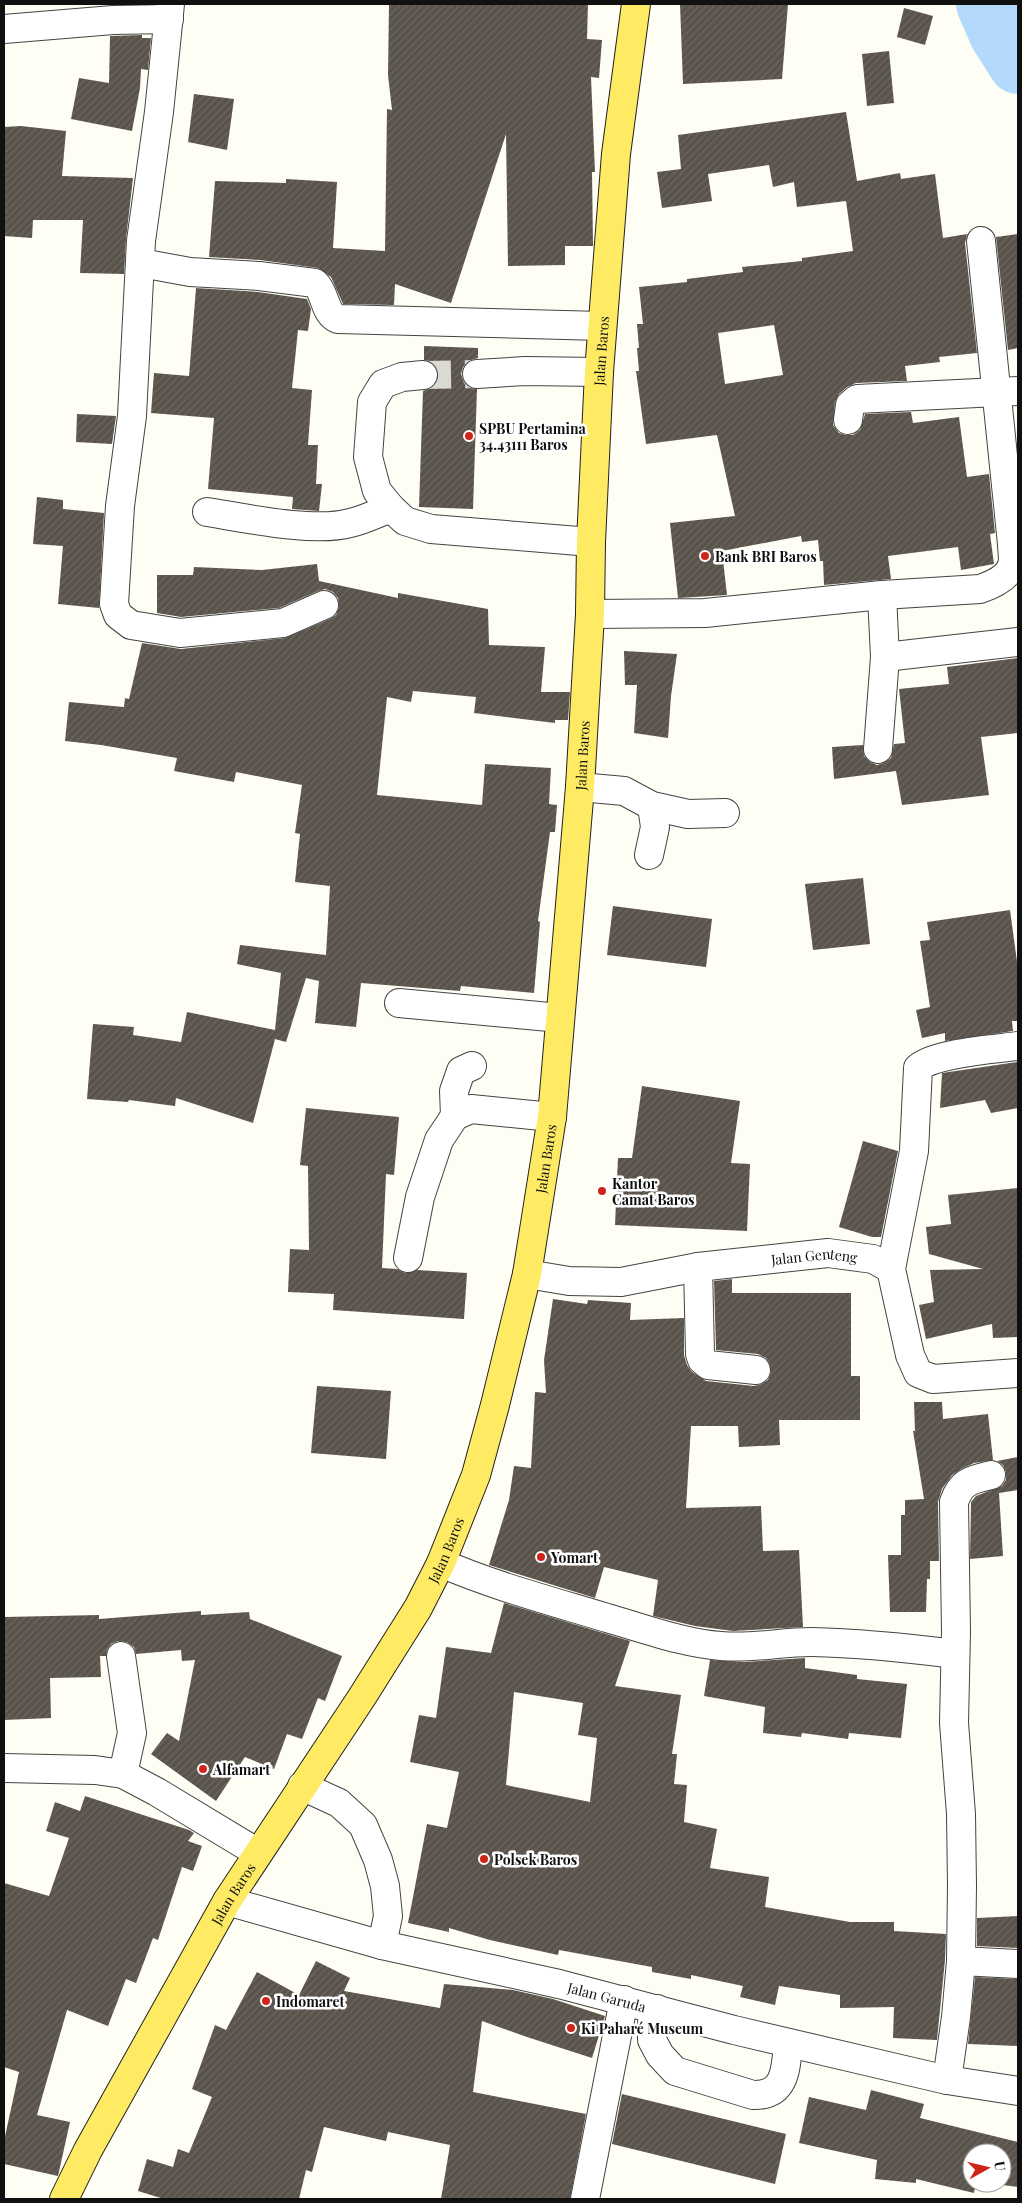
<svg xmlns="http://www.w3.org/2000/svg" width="1022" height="2203" font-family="'Playfair Display',serif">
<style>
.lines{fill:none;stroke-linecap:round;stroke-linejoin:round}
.river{stroke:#b3d9fc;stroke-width:60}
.building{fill:url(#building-hatch);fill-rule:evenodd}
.minor-tunnel{stroke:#dbdad2;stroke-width:28;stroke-dasharray:28 14;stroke-linecap:butt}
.minor-casing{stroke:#434343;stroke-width:30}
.major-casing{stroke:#212121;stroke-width:30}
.minor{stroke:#fff;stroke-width:28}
.major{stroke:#ffea64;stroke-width:28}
.poi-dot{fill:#cf2419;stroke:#fff;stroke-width:2}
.labels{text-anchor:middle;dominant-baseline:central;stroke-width:5;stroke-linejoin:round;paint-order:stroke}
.street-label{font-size:14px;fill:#101010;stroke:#fff}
.poi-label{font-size:14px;font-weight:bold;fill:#101010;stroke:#fff;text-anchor:start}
</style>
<defs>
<pattern id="building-hatch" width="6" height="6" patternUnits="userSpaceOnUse" patternTransform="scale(1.25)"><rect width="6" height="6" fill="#5a534b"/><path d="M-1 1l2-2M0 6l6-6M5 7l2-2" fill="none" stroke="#6d6761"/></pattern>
</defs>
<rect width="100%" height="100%" fill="#fffef4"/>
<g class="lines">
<!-- river -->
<path class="river" d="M986,4L999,34L1018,64"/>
</g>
<!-- building -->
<g class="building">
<path d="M389,4H588L587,39L602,40L599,78L591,77L595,172H592L593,246H565V265L508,266L506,134L451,303L395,284L394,305L343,304L331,277L318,268L260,260L209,257L215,181L286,183V179L337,182L333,248L385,251L387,109L392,110L388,75Z"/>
<path d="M680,4H788L782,79L683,84Z"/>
<path d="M904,8L933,16L925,45L897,37Z"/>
<path d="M142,35V38H151L148,70L141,69L140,88L132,131L71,119L79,78L109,83L110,36Z"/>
<path d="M889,51L894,103L867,106L862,54Z"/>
<path d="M194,94L234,99L227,150L188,142Z"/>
<path d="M846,112L857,181L900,173L901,179L935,174L943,238L967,234L965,243L977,353L939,357L940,362L905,366L907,381L856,383L847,387L839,394L835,402L833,425L839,433L846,435H853L860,430L865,414L911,412L913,423L959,417L967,477L989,474L995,533L990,534L994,564L961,570L958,547L888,556L891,579L824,585L823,561H820L818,540L802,542L801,536L722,551L727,595L678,598L670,523L735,516L717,435L646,444L636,371H639L637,348H639L637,324H643L639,287L687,282V279L743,272L742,267L802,261V258L853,251L846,201L797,207L794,182L773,187L769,165L708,174L712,201L662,208L657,172L681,169L678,135ZM774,325L783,375L725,384L718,333Z"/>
<path d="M21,126L66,131L62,176L133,178L126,239L124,274L80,273L83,220H33L32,238L4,236V127Z"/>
<path d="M1018,234V348L1008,350L996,237Z"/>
<path d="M196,288L258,292L307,299L311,309L308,331L298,330L292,388L312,390L308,445H318L316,484H322L319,511L292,509L293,497L208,489L214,418L151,413L154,373L189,376Z"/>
<path d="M424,346L478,348V358L468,361L463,367L461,374L464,383L470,388L477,389L473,509L419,507L423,391L432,387L437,382L439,374L435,366L430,361L424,360Z"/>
<path d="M77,414L116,416L112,444L76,442Z"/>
<path d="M37,497L63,500V509L104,513L99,608L58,604L63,546L33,544Z"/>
<path d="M317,564L319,581L398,598V593L488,609L489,645L545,647L541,692H570L568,720H555V723L474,713L476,697L413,691L411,702L387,697L377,795L482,805L485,764L551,768L549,804L557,805L555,832H550L538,921L540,922L534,993L461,986L460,991L361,983L356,1027L315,1023L319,981L306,978L286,1042L275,1039L253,1123L176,1098L175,1106L129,1100L128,1102L87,1099L93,1024L134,1027L133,1035L181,1042L187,1012L275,1030L281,973L237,964L240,945L326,955L330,886L295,882L300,834L295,833L302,785L236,772L234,782L174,771L177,758L101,745L65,741L69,702L124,707L125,698L129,699L142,643L181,649L285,638L330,619L336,615L339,607L338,598L333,592L325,589L318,591L279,608L181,617L157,613V575H193L194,567L262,570Z"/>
<path d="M624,651L677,654L671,696L668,738L634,733L637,685H625Z"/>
<path d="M1018,658V733L981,737L989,795L902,805L896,771L834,779L832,747L863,745L864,756L870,762L877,765L884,763L891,758L894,744L905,743L899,689L949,684L947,667Z"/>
<path d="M863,878L870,944L813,950L805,884Z"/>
<path d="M613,906L712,919L706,967L607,955Z"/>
<path d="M1010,910L1018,969V1021H1012L1013,1031L945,1041V1033L922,1038L916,1010L930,1007L920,941L930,940L927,922Z"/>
<path d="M1017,1062L1018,1108L991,1113L985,1100L940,1108L942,1073Z"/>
<path d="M642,1086L740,1101L731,1163L750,1164L747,1231L615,1225L618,1158H632Z"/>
<path d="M306,1108L399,1117L394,1175L386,1174L382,1268L397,1269L405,1273L417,1270L467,1273L464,1319L333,1310L334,1294L288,1292L290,1249L309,1250L308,1166L300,1165Z"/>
<path d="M863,1141L898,1151L881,1237H872L839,1227Z"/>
<path d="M1018,1188V1337L993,1338L992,1324L926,1339L919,1305L934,1302L930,1270L983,1269L929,1254L926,1227L951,1224L948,1195Z"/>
<path d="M732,1279V1293H851V1376H860V1420H779L780,1445L739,1447L738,1426H691L686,1508L761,1506L763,1551L799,1550L803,1627L733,1631L695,1626L653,1616L658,1580L604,1567L595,1598L489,1565L509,1500L514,1466L531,1468L535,1392L546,1393L544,1360L553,1299L587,1304L588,1300L631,1303L630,1320L684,1318V1355L687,1365L692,1372L706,1381L754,1386L762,1384L768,1380L771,1372L770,1364L766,1358L758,1354L716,1350L714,1281Z"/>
<path d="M317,1386L391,1391L386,1459L311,1453Z"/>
<path d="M914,1402H942L943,1419L988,1414L993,1460L974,1463L961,1469L952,1475L942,1489L938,1502L939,1561H930V1579H927L926,1612H890L888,1555H901V1515H905V1500L924,1499L913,1431H915Z"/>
<path d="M1018,1457V1490L999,1493L1003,1556L970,1559L971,1502L976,1496L1002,1486L1006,1480V1472L1003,1465L997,1461Z"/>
<path d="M504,1603L630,1641L615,1686L681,1695L672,1754H677L674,1784L687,1785L684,1822L717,1829L710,1868L769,1877L765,1907L850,1922H894V1931L946,1934L945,1960L937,2040L893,2038L894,2007L840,2008V1995L779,1986L775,2005L740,1997L743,1986L691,1975V1979L652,1972V1967L559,1950L558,1955L490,1940L449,1928V1932L408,1923L427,1824L447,1828L459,1772L410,1762L419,1715L436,1718L446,1647L491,1653ZM514,1692L583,1703L578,1735L597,1738L590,1802L506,1785Z"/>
<path d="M201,1611V1615L249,1612L250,1619L342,1656L325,1701L318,1698L302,1739L287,1734L274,1769L245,1757L216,1801L151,1754L167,1733L179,1741L195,1660L182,1661L181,1650L136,1654L134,1647L127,1642L118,1641L111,1644L107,1650L106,1656H100L101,1677L50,1678L51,1718L4,1720V1617L99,1615V1619Z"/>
<path d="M805,1658V1668L857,1675V1679L907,1684L901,1738L849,1733L848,1739L802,1733L801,1737L763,1733L765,1707L704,1696L710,1660L745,1662Z"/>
<path d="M85,1796L189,1830L194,1833L188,1841L202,1846L193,1871L182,1867L158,1940L153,1938L136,1983L126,1979L108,2026L67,2010L37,2115L70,2122L58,2176L4,2164V2141L19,2072L4,2067V1883L49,1896L69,1838L46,1831L55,1802L80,1811Z"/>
<path d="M1018,1916V1948L977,1946V1918Z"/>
<path d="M316,1961L350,1978L344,1991L440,2008L444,1984L513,1990L553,1999L605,2016L592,2058L527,2037L482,2021L473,2092L586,2114L570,2199H441L450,2145L388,2132L386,2141L324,2127L312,2172L306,2170L299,2199H164L138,2191L147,2159L173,2167L178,2149L189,2153L212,2097L192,2089L215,2025L226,2030L257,1972L299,1995Z"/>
<path d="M975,1977L1018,1979V2046L968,2044Z"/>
<path d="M871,2090L924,2104L920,2118L1018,2142V2187L987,2183H1002V2153H972V2183H976L974,2193L916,2179V2183L875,2179L877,2160L799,2143L809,2097L866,2110Z"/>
<path d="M622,2094L786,2134L775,2184L612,2144Z"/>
</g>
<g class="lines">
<!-- minor-tunnel -->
<path class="minor-tunnel" d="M423,375L477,374"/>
<!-- minor casing -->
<g class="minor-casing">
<g id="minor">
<path d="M170,4L159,112L141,241L132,416L120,506L114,604L118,615L131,625L180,633L283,623L324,605"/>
<path d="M4,29L113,20L169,19"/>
<path d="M141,263L190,272L259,276L315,283C326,293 324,314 338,319L602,326"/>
<path d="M477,374L525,371L599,372"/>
<path d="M423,375L402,377L383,384L372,402L368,457L377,491L391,508L405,521L431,529L591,542"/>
<path d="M848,420L850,405L857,399L1018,391"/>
<path d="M207,512C245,518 314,533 350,523C364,520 377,513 391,508"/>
<path d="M590,614L705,613L882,595L980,589C992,585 1008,578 1012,565C1014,559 1012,550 1012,544L981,241"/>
<path d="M885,657L1018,642"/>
<path d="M878,749L885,657L882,595"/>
<path d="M580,787L624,791L652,806L688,814L725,813"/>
<path d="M649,855L655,827L652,806"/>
<path d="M399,1003L560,1018"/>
<path d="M1018,1046C995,1049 934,1053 918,1068L914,1151L891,1269L910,1355L918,1373L933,1379L1018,1373"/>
<path d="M455,1116L454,1091L461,1071L472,1066"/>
<path d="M408,1258L420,1197L439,1140L455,1116L471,1109L552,1117"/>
<path d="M698,1267L700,1354L702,1360L708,1365L756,1370"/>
<path id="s1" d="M527,1274L569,1281L621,1282L698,1267L828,1253L873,1259L891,1269"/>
<path d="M441,1563C494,1586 551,1601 607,1618C643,1628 682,1643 721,1646C752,1649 781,1642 811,1642C859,1643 908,1648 955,1654"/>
<path d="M121,1656L132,1733L123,1774"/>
<path d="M4,1768L95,1770L123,1774L157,1792L258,1853"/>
<path d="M302,1786L339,1803L363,1825L378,1860L385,1886L388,1916L382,1945"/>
<path id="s2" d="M227,1901L382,1945L559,1984L734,2030L947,2080L1018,2091"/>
<path d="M961,1961L1018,1964"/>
<path d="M657,2009L652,2023V2040L660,2055L675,2071L753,2095C786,2096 786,2068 788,2043"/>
<path d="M947,2080L956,2017L961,1961L962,1886L961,1814L954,1723L956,1632L954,1502C961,1481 971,1480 991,1475"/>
<path d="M585,2199L624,2000"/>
</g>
</g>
<!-- major casing -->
<g class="major-casing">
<g id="major">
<path id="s3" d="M64,2199L88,2150L227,1901L362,1697L418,1608L441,1563L476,1475L495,1405L527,1274L552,1117L580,787L590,614L591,542L599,372L616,154L636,4"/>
</g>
</g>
<!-- minor -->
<use href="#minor" class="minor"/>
<!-- major -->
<use href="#major" class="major"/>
</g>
<!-- markers -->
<g class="poi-dot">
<circle cx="469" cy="436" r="5"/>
<circle cx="705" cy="556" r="5"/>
<circle cx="602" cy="1191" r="5"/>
<circle cx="541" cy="1557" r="5"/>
<circle cx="203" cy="1769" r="5"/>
<circle cx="484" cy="1859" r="5"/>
<circle cx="266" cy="2001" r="5"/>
<circle cx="571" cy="2028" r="5"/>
</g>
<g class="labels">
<!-- street labels -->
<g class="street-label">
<text stroke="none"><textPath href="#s3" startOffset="1969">Jalan Baros</textPath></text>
<text stroke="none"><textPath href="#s3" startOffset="1564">Jalan Baros</textPath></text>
<text stroke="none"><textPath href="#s3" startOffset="1159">Jalan Baros</textPath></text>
<text stroke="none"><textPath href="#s1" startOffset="290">Jalan Genteng</textPath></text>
<text stroke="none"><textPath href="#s3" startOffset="754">Jalan Baros</textPath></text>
<text stroke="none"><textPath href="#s3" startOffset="349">Jalan Baros</textPath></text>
<text stroke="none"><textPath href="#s2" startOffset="392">Jalan Garuda</textPath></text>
</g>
<!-- poi labels -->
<g class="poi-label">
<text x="479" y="428">SPBU Pertamina<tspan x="479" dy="16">34.43111 Baros</tspan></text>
<text x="715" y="556">Bank BRI Baros</text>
<text x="612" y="1183">Kantor<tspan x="612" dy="16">Camat Baros</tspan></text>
<text x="551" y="1557">Yomart</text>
<text x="213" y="1769">Alfamart</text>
<text x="494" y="1859">Polsek Baros</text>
<text x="276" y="2001">Indomaret</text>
<text x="581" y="2028">Ki Paharé Museum</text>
</g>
</g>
<!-- border -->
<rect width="1022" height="2203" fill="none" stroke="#101010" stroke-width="10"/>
<!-- north arrow -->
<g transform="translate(987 2168) rotate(82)"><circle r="24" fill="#ffffff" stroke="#9f9f9f"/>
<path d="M0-4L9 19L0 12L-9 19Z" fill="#cf2419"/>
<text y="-8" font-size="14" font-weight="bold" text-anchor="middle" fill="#101010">U</text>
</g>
</svg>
